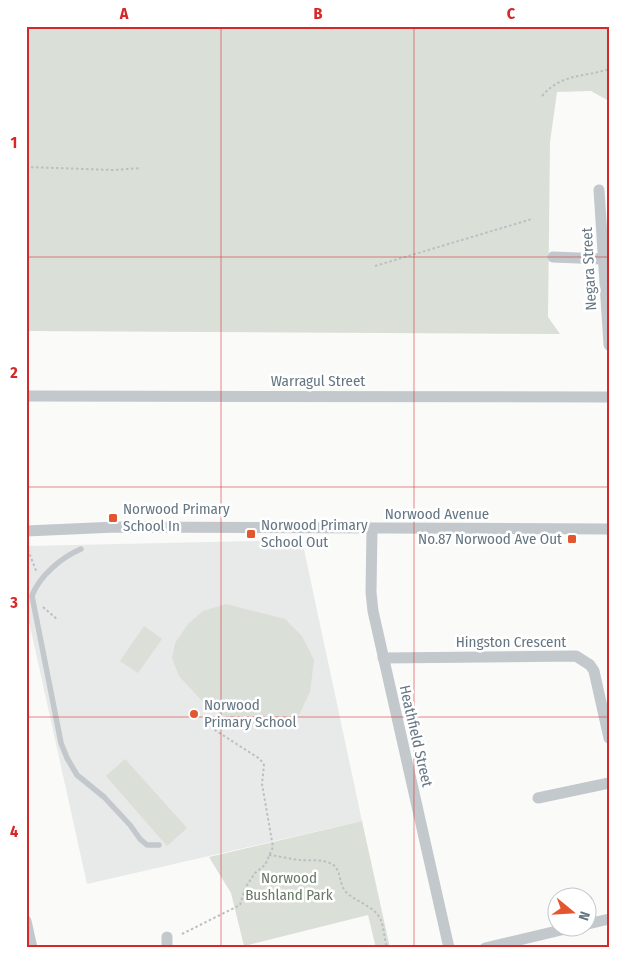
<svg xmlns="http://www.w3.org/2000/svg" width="635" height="974" font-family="'Fira Sans Condensed',sans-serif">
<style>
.built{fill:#e8e9e9}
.green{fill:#dadfd7}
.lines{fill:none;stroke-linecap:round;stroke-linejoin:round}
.path{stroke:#bbbfc2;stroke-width:2;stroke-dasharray:2.5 2.5;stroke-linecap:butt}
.lane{stroke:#c3c8cc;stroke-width:5.5}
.street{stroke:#c3c8cc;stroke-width:11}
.grid{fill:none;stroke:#d62828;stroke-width:1;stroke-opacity:0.55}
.poi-dot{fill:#e4572e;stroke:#fff;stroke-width:2}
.labels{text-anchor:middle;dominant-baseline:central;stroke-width:5;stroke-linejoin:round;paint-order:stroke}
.street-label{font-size:15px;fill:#657683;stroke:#fff}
.poi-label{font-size:15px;fill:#657683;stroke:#fff;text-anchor:start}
.park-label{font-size:15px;fill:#687a64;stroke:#fff}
.neatline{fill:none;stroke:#d62828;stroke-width:2}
.grid-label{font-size:16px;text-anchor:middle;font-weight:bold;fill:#d62828}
</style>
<rect width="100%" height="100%" fill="#fafaf8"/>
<!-- built -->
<path class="built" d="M302,540L362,821L87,884L26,608V546Z"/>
<!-- green -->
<g class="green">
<path d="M26,26H609V101L591,91L557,92L550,142L548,317L560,334L26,331Z"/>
<path d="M226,604L285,619L302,636L314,660L310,692L299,715L275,728L251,727L228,719L203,702L179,676L172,658L175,643L188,624L203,611Z"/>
<path d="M144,626L162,639L138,673L120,661Z"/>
<path d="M125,759L187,828L167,846L106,776Z"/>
<path d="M362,821L390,948H376L368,915L244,946L231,893L209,857Z"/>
</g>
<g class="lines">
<!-- path -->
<g class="path">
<path d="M542,96C562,73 582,78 609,69"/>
<path d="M26,167L114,170L141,168"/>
<path d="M375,266L532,219"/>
<path d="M26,545L37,573"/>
<path d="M43,607L58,620"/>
<path d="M269,855C279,856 290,859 300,860C308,861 318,859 327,862C343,866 337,882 346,892C356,902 372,905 380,918C384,926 384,938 387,948"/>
<path d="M182,934L240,905L245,888L255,873L265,865L273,847L262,784L264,765L260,759L207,725"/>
</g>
<!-- lane -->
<path class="lane" d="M81,549C62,557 39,576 32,596L61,743L67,758L77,775L104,797L130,825L140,839L147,845H159"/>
<!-- street -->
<g class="street">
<path d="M599,190L609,345"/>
<path d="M553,257L603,259"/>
<path d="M26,396L609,397"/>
<path d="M372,529L371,592L373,611L449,948"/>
<path d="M26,531L116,527L609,529"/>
<path d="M383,658L576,656L590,665L594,671L609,738"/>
<path d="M538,798L609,783"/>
<path d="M26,921L32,948"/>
<path d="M588,924L609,919"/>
<path d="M167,948V937"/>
<path d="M485,948L578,926"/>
</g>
</g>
<!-- grid -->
<path class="grid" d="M221,26V948M414,26V948M26,257H609M26,487H609M26,717H609"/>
<!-- markers -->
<g class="poi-dot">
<rect x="108" y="513" width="10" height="10" rx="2.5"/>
<rect x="246" y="529" width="10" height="10" rx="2.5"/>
<rect x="567" y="534" width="10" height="10" rx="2.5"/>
<circle cx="194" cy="714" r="5"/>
</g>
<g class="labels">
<!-- street labels -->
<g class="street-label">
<text transform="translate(589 269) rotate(-93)">Negara Street</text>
<text x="318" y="381">Warragul Street</text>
<text x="437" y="514">Norwood Avenue</text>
<text x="511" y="642">Hingston Crescent</text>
<text transform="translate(416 736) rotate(77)">Heathfield Street</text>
</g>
<!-- poi labels -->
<g class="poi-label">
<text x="123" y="509">Norwood Primary<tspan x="123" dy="17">School In</tspan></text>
<text x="261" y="525">Norwood Primary<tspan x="261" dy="17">School Out</tspan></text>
<text x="562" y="539" text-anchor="end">No.87 Norwood Ave Out</text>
<text x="204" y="705">Norwood<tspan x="204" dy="17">Primary School</tspan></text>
</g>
<!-- park labels -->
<g class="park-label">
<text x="289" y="878">Norwood<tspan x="289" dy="17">Bushland Park</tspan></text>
</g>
</g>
<!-- border -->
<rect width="635" height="974" fill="none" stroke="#ffffff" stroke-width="55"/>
<!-- north arrow -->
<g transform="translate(572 912) rotate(108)"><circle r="24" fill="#ffffff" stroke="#c1c8cd"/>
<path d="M0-4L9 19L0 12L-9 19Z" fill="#e4572e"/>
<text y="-8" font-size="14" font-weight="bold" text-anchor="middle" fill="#657683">N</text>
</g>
<rect x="28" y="28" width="580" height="918" class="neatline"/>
<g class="grid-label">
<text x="124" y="19">A</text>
<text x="318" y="19">B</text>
<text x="511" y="19">C</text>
<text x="14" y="148">1</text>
<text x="14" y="378">2</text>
<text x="14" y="608">3</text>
<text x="14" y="837">4</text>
</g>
</svg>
